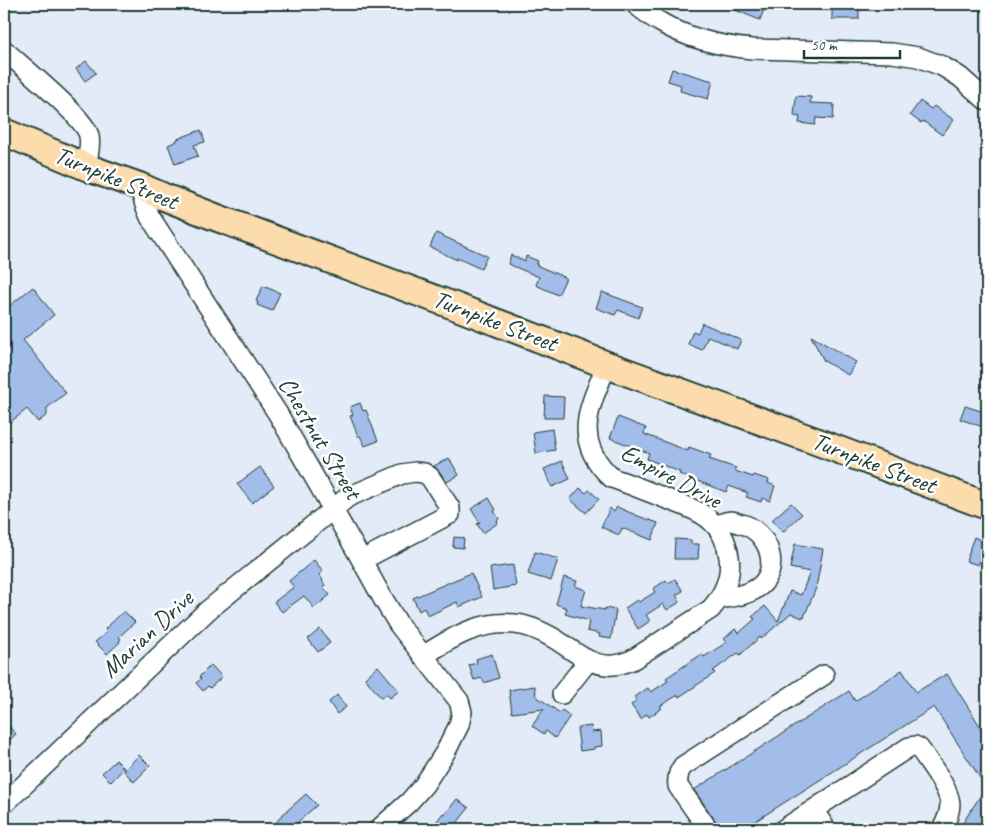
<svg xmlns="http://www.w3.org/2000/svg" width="991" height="833" font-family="Caveat,sans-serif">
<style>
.building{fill:#a2bdea;stroke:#1f3d34}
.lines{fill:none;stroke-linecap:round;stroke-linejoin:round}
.minor-casing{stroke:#1f3d34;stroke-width:22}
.highway-casing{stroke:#1f3d34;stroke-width:30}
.minor{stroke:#fff;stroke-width:19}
.highway{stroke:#fcdcac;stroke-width:26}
.labels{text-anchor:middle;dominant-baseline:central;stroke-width:5;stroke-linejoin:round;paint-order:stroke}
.street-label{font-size:25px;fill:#1f3d34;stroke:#fff}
</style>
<rect width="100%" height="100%" fill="#e3ebf9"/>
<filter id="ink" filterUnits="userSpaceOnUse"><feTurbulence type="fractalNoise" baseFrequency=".02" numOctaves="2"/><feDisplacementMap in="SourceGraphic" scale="10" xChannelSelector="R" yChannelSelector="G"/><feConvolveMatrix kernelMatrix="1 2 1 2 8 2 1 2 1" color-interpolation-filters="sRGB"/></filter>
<g filter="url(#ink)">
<!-- building -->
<g class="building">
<path d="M720,4H766L760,20Z"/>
<rect x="832" y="4" width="27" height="15"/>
<path d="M86,61L96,73L85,81L76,69Z"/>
<path d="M672,69L713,81L708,99L680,91L681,85L668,81Z"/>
<path d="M796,96L811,97L810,103L834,104L833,119L816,118L815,125L799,123L800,117L794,116Z"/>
<path d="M920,101L931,109L934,106L954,120L942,135L923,121L921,123L910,115Z"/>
<path d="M201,130L205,142L194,145L198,156L175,164L168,145L177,141V139Z"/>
<path d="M436,233L487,256L481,269L457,258V260L430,247Z"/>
<path d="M511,255L525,261L526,256L538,261L536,265L566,278L558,295L536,285L539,277L508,264Z"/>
<path d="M263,286L280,293L272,311L257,305L258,302L256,301Z"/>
<path d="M33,287L54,315L23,340L66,393L47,408V415L38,422L27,409L8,424L4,419V310Z"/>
<path d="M602,292L642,307L638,318L618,310L615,315L596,308Z"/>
<path d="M702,323L741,340L737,349L708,336L702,350L688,344L693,331L698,333Z"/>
<path d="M811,336L856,362L848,375L824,361Z"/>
<path d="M545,396L564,397L563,418H544Z"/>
<path d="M360,403L363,411L366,410L378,441L365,446L360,436H358L350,416L353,415L350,407Z"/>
<path d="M965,406L987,413L983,427L960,419Z"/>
<path d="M618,417L646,428L644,434L688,451L689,447L711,455L709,459L736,468L735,471L753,477L754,475L769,480L768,483L775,486L770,501L762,498L761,502L746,497L748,493L729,486L726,492L679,474L680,472L647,459L649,453L610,438Z"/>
<path d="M552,429L555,450L536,453L533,432Z"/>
<path d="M449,458L459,475L447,482L439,471L434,466Z"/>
<path d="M562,461L570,479L552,487L544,469Z"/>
<path d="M260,467L274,486L252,503L237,484Z"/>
<path d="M580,488L586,493L589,490L599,499L586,513L570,499Z"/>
<path d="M489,498L496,510L494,511L499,519L497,521L498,523L483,533L477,524L480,523L471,509Z"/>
<path d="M791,503L802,514L783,532L772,520Z"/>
<path d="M617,507L638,516L658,523L652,540L622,528L619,535L601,527L610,508L614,512Z"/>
<path d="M454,537L464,538L463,548L453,547Z"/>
<path d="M974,537L987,543V556L982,554L978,565L966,561L970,550H969Z"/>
<path d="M675,539L691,540V544H699L698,559H674Z"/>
<path d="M795,544L823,549L816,588L804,617L803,616L802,618L791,613L761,639L760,637L740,655L738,653L713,671L715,673L679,697L678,695L660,706L662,708L649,717L647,714L641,719L631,705L637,700L635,697L648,688L651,692L668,681L666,678L702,654L704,657L727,642L724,639L735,629L739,633L755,619L752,617L765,606L778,621L790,591L801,595L810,572L790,568Z"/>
<path d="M535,552L558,559L551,581L528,574Z"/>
<path d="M314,560L323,571L319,575L323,580L322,581L325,585L323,587L330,595L314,608L304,596L282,612L274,602L294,587L289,581Z"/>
<path d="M513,565L516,586L493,590L490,568Z"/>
<path d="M471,573L482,597L459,607L457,602L428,616L424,608L419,611L413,598Z"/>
<path d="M564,577L577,581L575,586L586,590L581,606L605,610V608L616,610L611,639L599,637L600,634L587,631L589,621L565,614L567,608L556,604Z"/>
<path d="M675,579L683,591L676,595L680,602L667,610L663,604L646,615L650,621L638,629L625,608L637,600L639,602L655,592L653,589L666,580L668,583Z"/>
<path d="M124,611L135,622L119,637L121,639L119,641L120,642L107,654L95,642L107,632L105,629Z"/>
<path d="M320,629L330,643L318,652L308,639Z"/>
<path d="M492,654L499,678L484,683L482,678L474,680L469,665L477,663L476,659Z"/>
<path d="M211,665L222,677L210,688L208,686L203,691L196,683L201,679L199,677Z"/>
<path d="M378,666L399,691L390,698L387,694L381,698L365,678Z"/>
<path d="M902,670L916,692L947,674L987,737V829H959L986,787L934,707L743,829H719L717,823L694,790L849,691L855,701Z"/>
<path d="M535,686L536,696L560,713L562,710L570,716L555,738L546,731L544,734L532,726L544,709L512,713L509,690Z"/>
<path d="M337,695L346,707L337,714L329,702Z"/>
<path d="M4,721L16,734L4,745Z"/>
<path d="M591,726L592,732L601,731L602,746L594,747V749L580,751L577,728Z"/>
<path d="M139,755L150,766L134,782L124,771Z"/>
<path d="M116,760L124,768L111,782L102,773Z"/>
<path d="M306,794L317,805L290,829H271L282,815Z"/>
<path d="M457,799L469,808L452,829H431L443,813L445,814Z"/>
</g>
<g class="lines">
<!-- minor casing -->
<g class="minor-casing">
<g id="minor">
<path d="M635,4C643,10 651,17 660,22C688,39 720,46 752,49L892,53L918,57L942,66L960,77L987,101"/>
<path d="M4,50C20,65 86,118 89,136C91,146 88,156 86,166"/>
<path d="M139,186L145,205L150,217L278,414L356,550L382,597L399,625L459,701L462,712L459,725L446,751L424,785L409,802L379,829"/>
<path d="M716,526C720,524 726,521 731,521C733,521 736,522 738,523C769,528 785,573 754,590C744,596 731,597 720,599"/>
<path d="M423,656C451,638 480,620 515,624C529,625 543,632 555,639C573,650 590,667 613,665C620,665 626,662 632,660L711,609C724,594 732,577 729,557C727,543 721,529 710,520C700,511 685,506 672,501C652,493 632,485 612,478C571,441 589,407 607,365"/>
<path d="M562,694L588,661"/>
<path d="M4,804L207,611L348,497L402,474L415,472L424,473L430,477L450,508V514L362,560"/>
<path d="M814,811L826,829"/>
<path d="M708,829L678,786C677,778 678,772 683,766L824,675"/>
<path d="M784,829L909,747L915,746L919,748C925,756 931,765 937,774C951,796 955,806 942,829"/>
</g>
</g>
<!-- highway casing -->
<g class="highway-casing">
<path id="highway" d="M4,132L91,169L139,186L164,197L215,217L457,307L607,365L810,439L987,506"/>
</g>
<!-- minor -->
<use href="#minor" class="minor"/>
<!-- highway -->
<use href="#highway" class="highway"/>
</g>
</g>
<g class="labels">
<!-- street labels -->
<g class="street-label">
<text transform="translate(116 178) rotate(22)">Turnpike Street</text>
<text transform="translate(495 321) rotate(21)">Turnpike Street</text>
<text transform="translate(320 438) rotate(59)">Chestnut Street</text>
<text transform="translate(874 463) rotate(21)">Turnpike Street</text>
<text transform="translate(671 476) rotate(28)">Empire Drive</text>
<text transform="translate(147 634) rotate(-43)">Marian Drive</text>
</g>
</g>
<!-- margin -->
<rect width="991" height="833" fill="none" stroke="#fff" stroke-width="20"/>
<rect x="10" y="10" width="971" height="813" fill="none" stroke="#1f3d34" stroke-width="2" filter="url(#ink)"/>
<!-- scale -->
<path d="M804 50v8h96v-8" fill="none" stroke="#1f3d34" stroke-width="2.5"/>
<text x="811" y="50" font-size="15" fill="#1f3d34" stroke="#ffffff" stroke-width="4" paint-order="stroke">50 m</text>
</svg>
